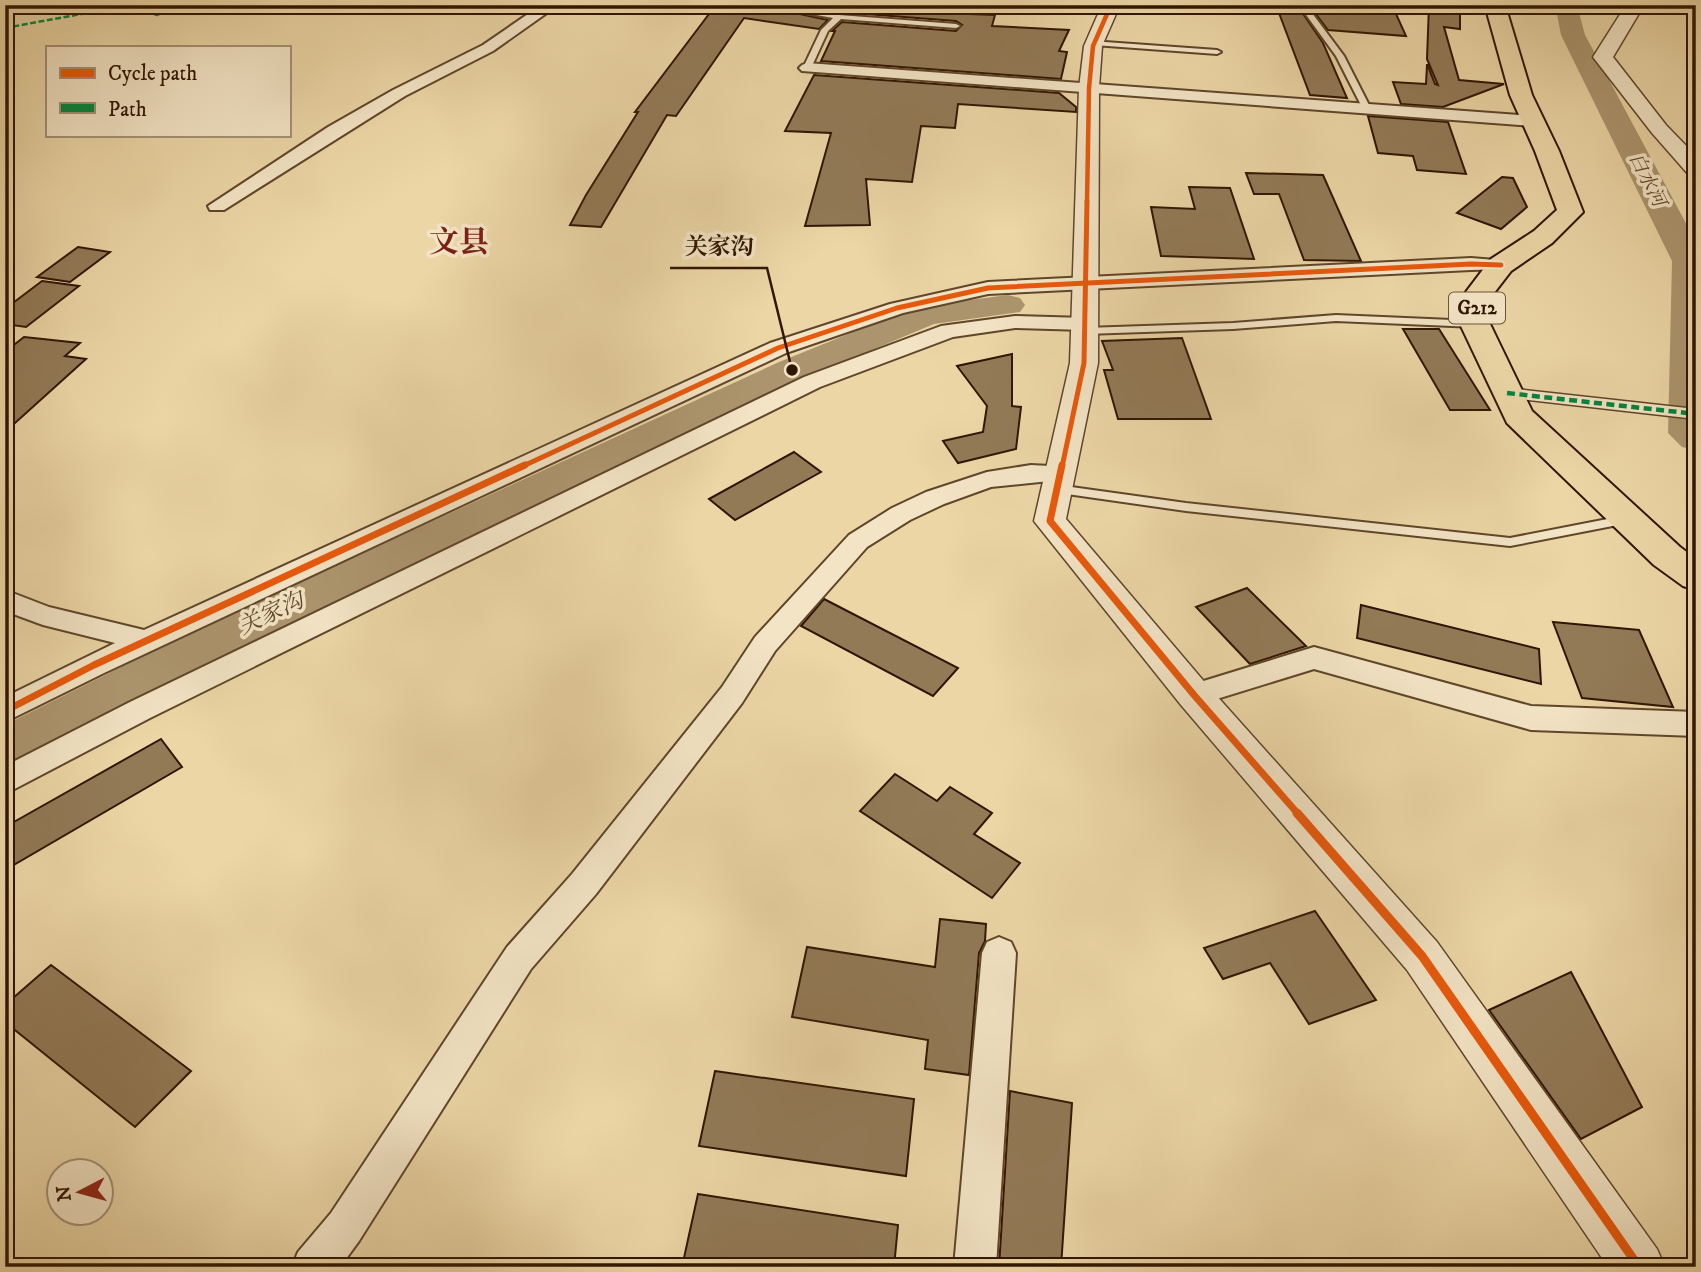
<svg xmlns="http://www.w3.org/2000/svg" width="1701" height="1272" font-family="'IM FELL DW Pica','Noto Serif SC',serif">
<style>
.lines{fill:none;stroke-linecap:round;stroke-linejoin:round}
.river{fill:#ac956e;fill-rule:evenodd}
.building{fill:#927a57;stroke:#301601;stroke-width:2}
.service-casing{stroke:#5f462a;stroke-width:4}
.pedestrian-casing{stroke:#5f462a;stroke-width:3}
.minor-casing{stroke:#5f462a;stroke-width:4}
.tertiary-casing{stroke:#5f462a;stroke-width:3}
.trunk-casing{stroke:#301601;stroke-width:4}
.service{fill:#f3e4c5;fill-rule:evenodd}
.pedestrian{fill:#f3e4c5;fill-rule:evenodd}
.minor{fill:#f3e4c5;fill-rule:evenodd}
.tertiary{fill:#f3e4c5;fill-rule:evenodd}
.trunk{fill:#ecd6a6;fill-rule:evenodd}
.quiet-far1{stroke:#00873e;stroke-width:2.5;stroke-dasharray:6 2.5;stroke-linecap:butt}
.quiet{stroke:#00873e;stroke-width:4.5;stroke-dasharray:8 4.5;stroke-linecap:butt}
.cycleway-far3-casing{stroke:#f3e4c5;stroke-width:7}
.cycleway-far2-casing{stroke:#f3e4c5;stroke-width:9}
.cycleway-far1-casing{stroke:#f3e4c5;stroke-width:11}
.cycleway-casing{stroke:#f3e4c5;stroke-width:13}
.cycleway-far3{stroke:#e8590c;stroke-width:4.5}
.cycleway-far2{stroke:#e8590c;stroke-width:5}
.cycleway-far1{stroke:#e8590c;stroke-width:7}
.cycleway{stroke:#e8590c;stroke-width:9}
.labels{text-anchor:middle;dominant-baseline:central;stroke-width:7;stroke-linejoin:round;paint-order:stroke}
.far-water-label{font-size:19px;font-style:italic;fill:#62492d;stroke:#f3e4c5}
.shield{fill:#f3e4c5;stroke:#6a543c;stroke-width:2}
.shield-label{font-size:19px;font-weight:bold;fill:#301601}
.water-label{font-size:23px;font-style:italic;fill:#62492d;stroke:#f3e4c5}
.far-town-label{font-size:30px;font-weight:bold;fill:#7a1f14;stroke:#f3e4c5}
.leader{fill:none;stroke:#301601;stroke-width:2.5}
.callout-dot{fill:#301601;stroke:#f3e4c5;stroke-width:2.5}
.callout-label{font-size:23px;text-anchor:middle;font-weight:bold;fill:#301601;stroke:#f3e4c5;stroke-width:7;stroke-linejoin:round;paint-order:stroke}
</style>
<rect width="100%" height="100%" fill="#ecd6a6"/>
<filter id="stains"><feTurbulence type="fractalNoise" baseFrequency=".00286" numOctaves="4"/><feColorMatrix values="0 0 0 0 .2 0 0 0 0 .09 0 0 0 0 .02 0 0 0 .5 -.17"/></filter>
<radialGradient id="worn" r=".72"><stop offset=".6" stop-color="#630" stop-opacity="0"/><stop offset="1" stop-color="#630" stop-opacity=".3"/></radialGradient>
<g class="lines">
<!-- river -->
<g class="river">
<path d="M1559,5H1577L1585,35L1696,242V450L1682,447L1668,433L1672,261L1561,35L1556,9Z"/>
<path d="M1008,295L1020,298L1025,305L1020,312L934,324L805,378L223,657L23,763L5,769V725L189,633L779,362L915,307Z"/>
</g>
</g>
<!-- building -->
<g class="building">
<path d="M709,5H758L828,20L819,29L744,18L676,116L667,115L601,227L570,225L586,195L638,112H635L709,14Z"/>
<path d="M796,5L973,7L971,14L995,15L992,26L1069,30L1059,51L1067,52L1061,79L821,61L835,31H832L842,22L956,31L962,25L956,21L839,12Z"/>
<path d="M1276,5H1297L1323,43L1347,98L1310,95Z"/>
<path d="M1309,5H1392L1406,36L1328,30Z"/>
<path d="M1429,5H1460V29L1444,27L1459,80L1504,84L1443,107L1401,104L1393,82L1426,84L1427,64L1435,84L1438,85L1427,59Z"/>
<path d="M814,75L1059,93L1076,107V112L958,104L955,128L921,126L912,182L866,179L870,225L805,226L831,133L785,131Z"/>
<path d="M1368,116L1448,122L1466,174L1417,170L1413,156L1378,153Z"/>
<path d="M1246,173L1323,175L1361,261L1304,260L1279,194H1254Z"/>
<path d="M1502,177L1513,178L1527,207L1501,229L1457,213Z"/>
<path d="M1189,187L1230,188L1254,259L1161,256L1151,207L1195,209Z"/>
<path d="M78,247L110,252L70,282L37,277Z"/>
<path d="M42,281L79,286L26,327L5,324V309Z"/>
<path d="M1403,329H1439L1490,410H1450Z"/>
<path d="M24,337L80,343L65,356L86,359L5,432V352Z"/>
<path d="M1182,338L1211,419H1118L1104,370H1113L1102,341Z"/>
<path d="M1012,354V406L1021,407L1016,449L958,463L943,441L983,432L987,406L957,366Z"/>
<path d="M794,452L821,472L735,520L709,499Z"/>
<path d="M1247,588L1306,646L1250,664L1196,607Z"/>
<path d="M824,599L958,668L933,696L801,626Z"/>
<path d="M1361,605L1539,649L1541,684L1357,638Z"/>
<path d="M1553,622L1639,630L1673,707L1582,698Z"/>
<path d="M161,739L182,767L5,870V827Z"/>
<path d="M895,774L937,801L950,787L992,813L974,834L1020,863L992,898L860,811Z"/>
<path d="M1315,911L1376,1000L1309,1024L1270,963L1223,979L1204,948Z"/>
<path d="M940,919L986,924L985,941L979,953L969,1075L925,1069L928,1040L792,1017L807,947L935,967Z"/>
<path d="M51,965L191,1071L135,1127L5,1022V1005Z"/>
<path d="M1571,972L1642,1107L1581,1139L1489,1010Z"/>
<path d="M715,1071L914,1099L906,1176L699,1146Z"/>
<path d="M1010,1091L1072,1103L1061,1267H999Z"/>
<path d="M698,1194L898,1225L894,1267H682Z"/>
</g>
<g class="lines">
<!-- service casing -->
<g class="service-casing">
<g id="service">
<path d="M760,5H778L839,15L956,24L960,26L956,28L841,19L828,31L811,68L807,70L803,68L821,30L833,18Z"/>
<path d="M1299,5H1306L1344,56L1371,109L1370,111L1363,109L1336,56Z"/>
<path d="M1091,41L1217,50L1221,52L1217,54L1094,45H1091Z"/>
<path d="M1336,315L1475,321L1480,324L1475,327L1336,321L1233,329L1085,334L1080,331L1085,328L1233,323Z"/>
<path d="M1057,485L1186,503L1510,538L1628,515L1634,519L1628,523L1510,546L1186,511L1053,492L1051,489Z"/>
</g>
</g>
<!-- pedestrian casing -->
<g class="pedestrian-casing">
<path id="pedestrian" d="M1507,388L1696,409V419L1501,397L1498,393Z"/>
</g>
<!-- minor casing -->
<g class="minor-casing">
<g id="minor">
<path d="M541,5H558L493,51L405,96L224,210H210L208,206L328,127L393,90L483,45Z"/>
<path d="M807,63L1534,116L1542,121L1534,126L802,71L799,68L802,65Z"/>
<path d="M1471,258L1508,261L1511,265L1508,269L1471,270L988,294L903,313L786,353L104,673L5,722V697L115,643L43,625L5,611V590L49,607L144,630L770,343L890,304L988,282Z"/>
<path d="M1015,316L1085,318L1092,320L1096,324L1092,328L1085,330L1015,328L953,337L820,387L150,718L5,794V766L130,702L804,377L941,326Z"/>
<path d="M1031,465L1069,467L1072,473L1069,479L991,487L944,504L910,520L867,547L775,651L742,703L596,894L531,969L359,1241L340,1267H292L298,1252L331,1213L507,947L572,874L722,687L755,637L849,535L892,508L926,492L987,472Z"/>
<path d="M1314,647L1531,706L1696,712V736L1531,730L1314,669L1194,706L1184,703L1179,695L1184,687Z"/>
<path d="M999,937L1011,942L1016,953L996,1267H954L982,953L987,942Z"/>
</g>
</g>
<!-- tertiary casing -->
<g class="tertiary-casing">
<g id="tertiary">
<path d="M1102,5H1120L1102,46L1099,88L1098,363L1066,519L1207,685L1437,942L1657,1249L1665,1267H1608L1407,970L1181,705L1034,521L1070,363L1079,88L1084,46Z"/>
<path d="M1626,5H1644L1613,57L1666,125L1696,156V176L1688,174L1652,133L1593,57Z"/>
</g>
</g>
<!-- trunk casing -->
<g class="trunk-casing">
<path id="trunk" d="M1485,5H1505L1532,95L1559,151L1583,212L1552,243L1511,271L1494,293L1490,324L1532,411L1680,547L1696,559V590L1683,586L1654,565L1507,423L1460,324L1466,292L1491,259L1534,231L1557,210L1535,151L1510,95Z"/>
</g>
<!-- service -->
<use href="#service" class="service"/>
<!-- pedestrian -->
<use href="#pedestrian" class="pedestrian"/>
<!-- minor -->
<use href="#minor" class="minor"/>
<!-- tertiary -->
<use href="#tertiary" class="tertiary"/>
<!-- trunk -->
<use href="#trunk" class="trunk"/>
<!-- quiet-far1 -->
<g class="quiet-far1">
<path d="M162,5L151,13L157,15L179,5"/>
<path d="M5,28L130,5"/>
</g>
<!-- quiet -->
<path class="quiet" d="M1507,393L1696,414"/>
<!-- cycleway-far3 casing -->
<g class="cycleway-far3-casing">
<path id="cycleway-far3" d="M1087,202L1089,88L1093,46L1111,5"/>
</g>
<!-- cycleway-far2 casing -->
<g class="cycleway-far2-casing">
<g id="cycleway-far2">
<path d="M521,467L778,348L897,308L988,288L1471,264L1501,265"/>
<path d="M1062,467L1084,363L1087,201"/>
</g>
</g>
<!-- cycleway-far1 casing -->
<g class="cycleway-far1-casing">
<g id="cycleway-far1">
<path d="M1062,465L1050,521L1194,695L1299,815"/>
<path d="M5,711L94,665L525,465"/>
</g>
</g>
<!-- cycleway casing -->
<g class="cycleway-casing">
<path id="cycleway" d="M1297,813L1422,956L1639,1267"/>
</g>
<!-- cycleway-far3 -->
<use href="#cycleway-far3" class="cycleway-far3"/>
<!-- cycleway-far2 -->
<use href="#cycleway-far2" class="cycleway-far2"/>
<!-- cycleway-far1 -->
<use href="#cycleway-far1" class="cycleway-far1"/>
<!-- cycleway -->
<use href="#cycleway" class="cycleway"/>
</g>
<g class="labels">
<!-- far-water labels -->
<g class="far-water-label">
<text transform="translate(1647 180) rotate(63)">白水河</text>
</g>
<!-- shield labels -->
<rect class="shield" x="1449" y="292.5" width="56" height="31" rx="5"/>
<g class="shield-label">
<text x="1477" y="308">G212</text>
</g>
<!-- water labels -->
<g class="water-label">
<text transform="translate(271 614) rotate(-25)">关家沟</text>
</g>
<!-- far-town labels -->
<g class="far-town-label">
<text x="459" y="243">文县</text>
</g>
</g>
<!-- callouts -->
<path class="leader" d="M792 370L767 268H670"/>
<circle class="callout-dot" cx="792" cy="370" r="7"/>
<g class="callout-label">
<text x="719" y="254">关家沟</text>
</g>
<!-- margin -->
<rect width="1701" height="1272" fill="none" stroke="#ecd6a6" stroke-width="28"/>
<rect x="7" y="7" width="1687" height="1258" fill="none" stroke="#301601" stroke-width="3.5"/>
<rect x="14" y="14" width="1673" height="1244" fill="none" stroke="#301601" stroke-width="2"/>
<!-- legend -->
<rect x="46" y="46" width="245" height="91" fill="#f3e4c5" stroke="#a59277" stroke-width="2"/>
<rect x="60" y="68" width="35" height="10" fill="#e8590c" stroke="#a59277" stroke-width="2"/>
<text x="108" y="80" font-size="21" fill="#301601">Cycle path</text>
<rect x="60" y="103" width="35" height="10" fill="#00873e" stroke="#a59277" stroke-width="2"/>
<text x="108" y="116" font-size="21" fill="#301601">Path</text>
<!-- north arrow -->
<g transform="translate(80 1192) rotate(264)"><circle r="33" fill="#f3e4c5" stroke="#a59277" stroke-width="2"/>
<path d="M0-5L12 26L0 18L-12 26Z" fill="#8f2418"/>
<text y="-10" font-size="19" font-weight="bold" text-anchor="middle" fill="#301601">N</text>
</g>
<rect width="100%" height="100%" filter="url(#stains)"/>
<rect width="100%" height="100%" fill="url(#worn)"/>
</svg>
